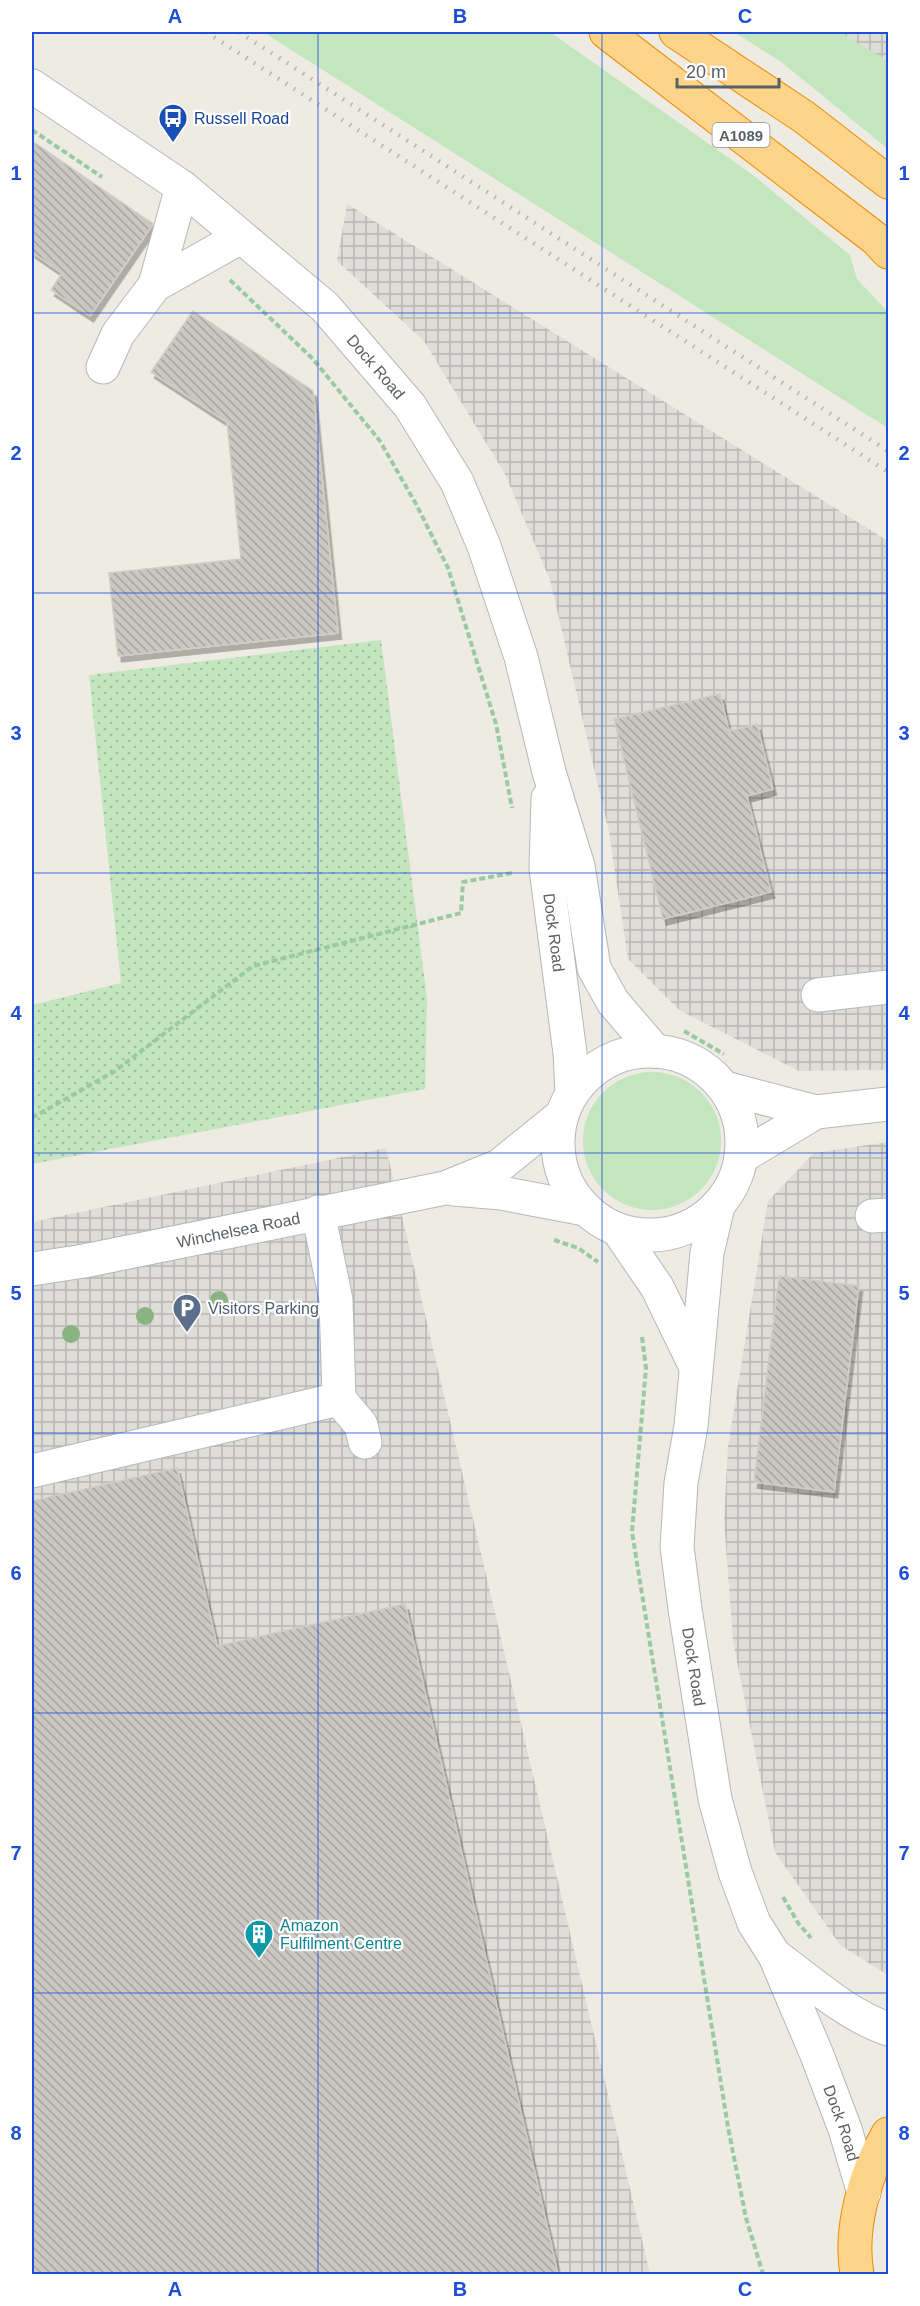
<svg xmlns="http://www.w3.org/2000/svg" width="920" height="2306" font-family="Helvetica,sans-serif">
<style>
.industrial{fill:url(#industrial-grid)}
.green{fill:#c3e6bf}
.park{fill:url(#park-dots)}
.building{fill:url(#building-back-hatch);stroke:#d3ccc1;stroke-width:1.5;filter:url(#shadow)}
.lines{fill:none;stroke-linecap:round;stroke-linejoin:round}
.minor-casing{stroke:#b4b7bb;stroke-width:35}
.highway-casing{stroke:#f28b00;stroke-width:35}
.path{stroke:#99caa2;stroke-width:4;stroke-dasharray:6 3;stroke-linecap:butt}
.minor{stroke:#fff;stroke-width:33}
.highway{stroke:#fed48a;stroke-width:33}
.rail{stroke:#b2b3b4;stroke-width:4.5;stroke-dasharray:1.5 8;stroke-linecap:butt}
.tree{fill:#8ab282}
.grid{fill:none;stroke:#1d4ed8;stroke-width:1.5;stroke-opacity:0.55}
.labels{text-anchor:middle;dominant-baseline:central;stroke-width:4.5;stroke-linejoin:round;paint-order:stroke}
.shield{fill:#fff;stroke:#8c9092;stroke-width:1.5}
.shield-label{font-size:15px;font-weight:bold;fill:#5b6064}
.transit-label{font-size:16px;fill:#164399;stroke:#fff;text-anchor:start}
.street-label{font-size:16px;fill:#5b6064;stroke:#fff}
.service-label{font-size:16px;fill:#4e5e75;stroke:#fff;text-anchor:start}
.culture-label{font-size:16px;fill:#0d838f;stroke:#fff;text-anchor:start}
.neatline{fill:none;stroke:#1d4ed8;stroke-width:2}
.grid-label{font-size:20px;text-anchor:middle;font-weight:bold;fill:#1d4ed8}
</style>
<defs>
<pattern id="industrial-grid" width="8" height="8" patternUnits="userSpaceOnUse" patternTransform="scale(1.5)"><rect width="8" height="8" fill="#dfddd8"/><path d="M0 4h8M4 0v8" fill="none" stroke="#b8b7b3"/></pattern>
<pattern id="park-dots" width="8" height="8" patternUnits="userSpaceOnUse" patternTransform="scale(1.5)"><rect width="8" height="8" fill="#c3e6bf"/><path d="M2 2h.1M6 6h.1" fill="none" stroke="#a1be9f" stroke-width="1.8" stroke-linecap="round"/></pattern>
<pattern id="building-back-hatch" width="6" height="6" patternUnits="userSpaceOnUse" patternTransform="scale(1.5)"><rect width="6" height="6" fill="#cbc7c2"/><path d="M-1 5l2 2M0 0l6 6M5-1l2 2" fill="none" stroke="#a8a5a1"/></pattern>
<filter id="shadow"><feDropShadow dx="3.5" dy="6" stdDeviation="0" flood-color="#0004"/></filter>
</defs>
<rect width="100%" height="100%" fill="#eeebe3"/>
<!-- industrial -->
<g class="industrial">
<path d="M839,32H888V61Z"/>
<path d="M347,204L888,541V1070L799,1071L679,1010L628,959L609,832L550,580L505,474L424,341L337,261Z"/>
<path d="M888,1142V1975L840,1945L775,1852L733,1641L724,1520L728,1446L768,1201L814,1153Z"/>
<path d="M386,1148L650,2274H32V1222Z"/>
</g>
<!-- green -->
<g class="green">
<path d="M263,32H550L753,175L850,255L857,279L888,312V428Z"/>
<path d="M734,32H839L888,61V149L780,61Z"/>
<circle cx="652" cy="1141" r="69"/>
</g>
<!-- park -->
<path class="park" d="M381,640L427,999L425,1089L32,1164V1005L121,983L89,675Z"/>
<!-- building -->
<g class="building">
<path d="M32,141L153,224L90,316L51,290L62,273L32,252Z"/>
<path d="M193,311L313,391L338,633L118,656L109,573L241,559L227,422L151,372Z"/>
<path d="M720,694L729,731L757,724L773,789L747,796L771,892L663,919L614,719Z"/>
<path d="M779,1276L859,1286L834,1492L754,1482Z"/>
<path d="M177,1468L217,1646L405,1604L558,2274H32V1501Z"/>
</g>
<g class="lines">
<!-- minor casing -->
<g class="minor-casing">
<g id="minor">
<path id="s1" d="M32,86L182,187L325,307L410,406L457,482L484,546L521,657L549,772L578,866L594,968L613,1002L655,1051"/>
<path d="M155,285L182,187"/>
<path d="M103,367L118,334L155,285L241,237"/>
<path id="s2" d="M548,798L546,869L570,1053L572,1093"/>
<path d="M818,995L888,987"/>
<circle cx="650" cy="1143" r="92"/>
<path d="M725,1088L816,1112L888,1104"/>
<path d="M741,1157L816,1112"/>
<path d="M454,1189L501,1193L585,1209"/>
<path id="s3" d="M718,1206L707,1253L691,1426L681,1483L677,1547L685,1609L715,1799L735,1872L754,1923L775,1956L817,2055L845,2129L864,2193"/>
<path d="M872,1216L888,1215"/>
<path d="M618,1230L657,1287L695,1365"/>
<path id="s4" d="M32,1269L84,1261L445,1188L499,1166L562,1115"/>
<path d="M339,1399L361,1425L365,1442"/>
<path d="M32,1471L339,1399L336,1300L318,1212"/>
<path d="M777,1957C811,1982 847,2015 888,2029"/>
</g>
</g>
<!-- highway casing -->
<g class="highway-casing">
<g id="highway">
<path d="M606,32L876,239L888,252"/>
<path d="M676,32L804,117L888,182"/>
<path d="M857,2274C849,2229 865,2173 888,2134"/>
</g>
</g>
<!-- path -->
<g class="path">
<path d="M32,130L102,177"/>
<path d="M230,280L313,359L380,441L416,504L448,568L496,724L512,808"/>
<path d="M684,1031L724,1054"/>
<path d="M32,1118L115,1071L253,966L461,913L463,882L512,873"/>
<path d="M554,1240L578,1248L598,1262"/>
<path d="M642,1337L646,1368L632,1532L728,2127L746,2218L763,2274"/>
<path d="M783,1897L798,1923L811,1938"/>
</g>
<!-- minor -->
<use href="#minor" class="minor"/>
<!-- highway -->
<use href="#highway" class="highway"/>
<!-- rail -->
<g class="rail">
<path d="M206,32L888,472"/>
<path d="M239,32L888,451"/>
</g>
</g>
<!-- trees -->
<g class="tree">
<circle cx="219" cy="1300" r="9"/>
<circle cx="145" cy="1316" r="9"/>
<circle cx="71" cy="1334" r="9"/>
</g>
<!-- grid -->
<path class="grid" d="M318,32V2274M602,32V2274M32,313H888M32,593H888M32,873H888M32,1153H888M32,1433H888M32,1713H888M32,1993H888"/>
<!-- icons -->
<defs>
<g id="bus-pin" transform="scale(1.5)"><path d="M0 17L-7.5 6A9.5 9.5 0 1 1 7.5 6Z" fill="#1a4fb4" stroke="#fff"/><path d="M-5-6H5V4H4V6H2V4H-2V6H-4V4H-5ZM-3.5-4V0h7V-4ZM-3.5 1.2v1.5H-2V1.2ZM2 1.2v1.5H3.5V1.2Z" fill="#fff"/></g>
<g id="parking-pin" transform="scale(1.5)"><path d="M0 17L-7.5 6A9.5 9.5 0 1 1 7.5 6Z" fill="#5c6f8a" stroke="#fff"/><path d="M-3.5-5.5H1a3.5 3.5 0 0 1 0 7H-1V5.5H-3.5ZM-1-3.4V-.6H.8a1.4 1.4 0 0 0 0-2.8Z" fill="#fff"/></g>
<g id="building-pin" transform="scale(1.5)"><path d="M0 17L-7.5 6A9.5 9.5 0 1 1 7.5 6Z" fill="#0f9aa8" stroke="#fff"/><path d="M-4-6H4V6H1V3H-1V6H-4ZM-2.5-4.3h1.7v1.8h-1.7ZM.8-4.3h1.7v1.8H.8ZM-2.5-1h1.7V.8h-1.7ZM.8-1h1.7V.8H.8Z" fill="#fff"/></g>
</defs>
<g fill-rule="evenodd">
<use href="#bus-pin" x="173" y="118"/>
<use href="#parking-pin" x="187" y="1308"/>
<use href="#building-pin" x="259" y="1934"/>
</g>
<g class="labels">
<!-- shield labels -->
<rect class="shield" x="712.5" y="123" width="57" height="24" rx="4.5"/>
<g class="shield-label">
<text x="741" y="135">A1089</text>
</g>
<!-- transit labels -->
<g class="transit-label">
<text x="194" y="118">Russell Road</text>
</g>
<!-- street labels -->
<g class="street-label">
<text stroke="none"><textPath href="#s1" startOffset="446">Dock Road</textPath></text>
<text stroke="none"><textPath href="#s2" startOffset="135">Dock Road</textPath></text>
<text stroke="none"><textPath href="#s4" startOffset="210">Winchelsea Road</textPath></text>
<text stroke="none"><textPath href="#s3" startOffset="465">Dock Road</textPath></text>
<text stroke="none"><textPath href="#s3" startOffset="948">Dock Road</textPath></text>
</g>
<!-- service labels -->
<g class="service-label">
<text x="208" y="1308">Visitors Parking</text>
</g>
<!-- culture labels -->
<g class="culture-label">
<text x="280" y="1925">Amazon<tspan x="280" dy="18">Fulfilment Centre</tspan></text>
</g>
</g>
<!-- border -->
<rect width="920" height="2306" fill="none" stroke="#ffffff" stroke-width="66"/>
<!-- scale -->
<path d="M677 78v9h102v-9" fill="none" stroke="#5b6064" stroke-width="3"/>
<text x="686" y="78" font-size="18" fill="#5b6064" stroke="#ffffff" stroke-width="4.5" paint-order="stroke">20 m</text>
<rect x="33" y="33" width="854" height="2240" class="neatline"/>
<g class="grid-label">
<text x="175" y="23">A</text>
<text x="460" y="23">B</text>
<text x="745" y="23">C</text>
<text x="16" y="180">1</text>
<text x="904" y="180">1</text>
<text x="16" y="460">2</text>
<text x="904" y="460">2</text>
<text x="16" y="740">3</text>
<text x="904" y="740">3</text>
<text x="16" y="1020">4</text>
<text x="904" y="1020">4</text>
<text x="16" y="1300">5</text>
<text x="904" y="1300">5</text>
<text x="16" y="1580">6</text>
<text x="904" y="1580">6</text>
<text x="16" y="1860">7</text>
<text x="904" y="1860">7</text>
<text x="16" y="2140">8</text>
<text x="904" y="2140">8</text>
<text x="175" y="2296">A</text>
<text x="460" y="2296">B</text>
<text x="745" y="2296">C</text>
</g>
</svg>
